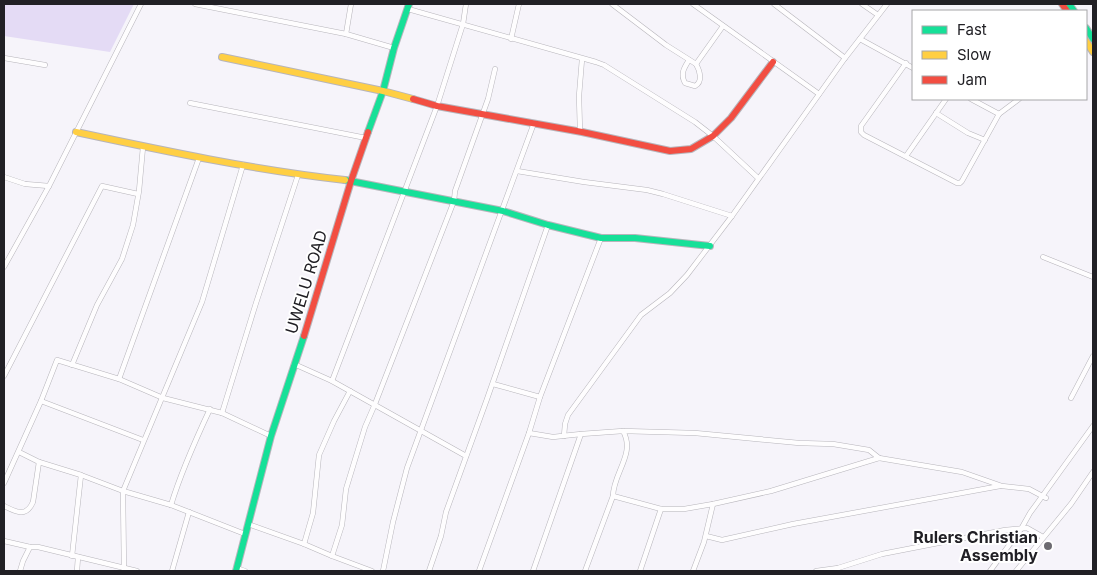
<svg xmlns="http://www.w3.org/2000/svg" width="1097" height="575" font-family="Inter,sans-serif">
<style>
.green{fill:#e4dbf5}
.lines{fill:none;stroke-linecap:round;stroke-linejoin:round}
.street-casing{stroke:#b7b5bb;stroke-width:5.5}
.fast-casing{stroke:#b7b5bb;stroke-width:8}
.slow-casing{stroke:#b7b5bb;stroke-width:8}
.jam-casing{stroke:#b7b5bb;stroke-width:8}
.street{stroke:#fefdfe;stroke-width:4.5}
.fast{stroke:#16e098;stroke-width:6}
.slow{stroke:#ffcf43;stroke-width:6}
.jam{stroke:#f24e42;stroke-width:6}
.poi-dot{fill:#6c6a70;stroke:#fff;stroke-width:2}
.labels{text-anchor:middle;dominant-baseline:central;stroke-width:4;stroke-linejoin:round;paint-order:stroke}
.street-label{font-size:16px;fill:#212025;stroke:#fff}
.poi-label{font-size:16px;font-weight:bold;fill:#212025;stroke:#fff;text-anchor:end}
</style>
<rect width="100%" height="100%" fill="#f6f4fa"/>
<!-- green -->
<path class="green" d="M4,4H134L110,52L4,36Z"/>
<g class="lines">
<!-- street casing -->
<g class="street-casing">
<g id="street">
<path d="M195,4L346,34L394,48"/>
<path d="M612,4L666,45L696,64L723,26"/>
<path d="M693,4L819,94"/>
<path d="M774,4L845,58"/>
<path d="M862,4L878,15"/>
<path d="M408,9L596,62L604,65L695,122L713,136L758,178"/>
<path d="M346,34L351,4"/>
<path d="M511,39L519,4"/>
<path d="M860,39L913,68"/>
<path d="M4,58L45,65"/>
<path d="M689,60C684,68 680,74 685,83L695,86C703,82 700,71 696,64"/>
<path d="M906,63L861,126V132L864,135L957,183H960L962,181L999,114L1019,99"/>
<path d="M971,99L999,114"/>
<path d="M190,103L366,138"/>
<path d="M936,113L968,133L985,140"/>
<path d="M580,131L579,96L582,59"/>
<path d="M906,156L946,99"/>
<path d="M517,171L584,182L647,190L663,194L732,216"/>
<path d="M4,177L25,184L49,186"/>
<path d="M1043,257L1093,277"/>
<path d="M4,267L49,186L141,4"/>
<path d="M294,364L332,381L466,456"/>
<path d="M72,365L97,305L122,259L133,225L139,191L143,147"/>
<path d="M4,376L102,186L138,194"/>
<path d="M119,379L199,158"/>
<path d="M332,381L437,106L463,24L466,4"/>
<path d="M493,384L540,397"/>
<path d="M1071,398L1093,356"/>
<path d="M41,401L143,440"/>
<path d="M222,413L256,303L298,175"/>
<path d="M529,433L553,437L581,434L623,431L695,433L799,443L833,444L869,450L879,458L962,472L1002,486L1029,489L1046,498"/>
<path d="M564,436L565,424L568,415L641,315L670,293L687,275L732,216L845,58L887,4"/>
<path d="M19,452L39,462L81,475L123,491L171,505L245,534"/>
<path d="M4,483L41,401L57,360L119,379L163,398L222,413L271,436"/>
<path d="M613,496L661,509H684L713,504L771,491L879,458"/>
<path d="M171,505C181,472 195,441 210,409"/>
<path d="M4,506C16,512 26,518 33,502L39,462"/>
<path d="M248,524L304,544L332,556L372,571"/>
<path d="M706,536L722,540L793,524L1000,486"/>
<path d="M4,541L30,547H38L137,571"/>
<path d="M304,544L313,513L319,455L334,421L350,391"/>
<path d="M72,556L81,475"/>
<path d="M332,556L342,525L346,489L365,427L375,404L454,201L455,191L488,99L495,69"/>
<path d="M236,568L245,571"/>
<path d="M20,571L23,561L30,547"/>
<path d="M77,571L78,557"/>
<path d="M124,571L123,491L202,302L243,165"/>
<path d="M172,571L189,512"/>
<path d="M383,571L393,522L407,468L534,123"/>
<path d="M429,571L441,536L446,512L487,399L548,225"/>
<path d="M479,571L529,433L540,397L601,238"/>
<path d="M533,571L581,434"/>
<path d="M585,571L613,496C613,473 636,454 623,431"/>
<path d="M640,571L661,509"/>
<path d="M693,571L704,542L713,504"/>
<path d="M816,571L838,568L882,554L1005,530L1027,528L1043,537"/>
<path d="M990,571L1021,529L1030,513L1038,502L1093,426"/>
<path d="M1016,571L1071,504L1093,472"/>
</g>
</g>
<!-- fast casing -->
<g class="fast-casing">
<g id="fast">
<path d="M1069,4L1074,11"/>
<path d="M1086,28L1093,39"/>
<path d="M368,132L383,91L394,48L409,4"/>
<path d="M345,180L503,211L548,225L601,238H635L710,246"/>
<path d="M236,571L271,436L304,336"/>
</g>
</g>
<!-- slow casing -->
<g class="slow-casing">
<g id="slow">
<path d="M1086,41L1093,52"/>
<path d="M222,57L383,91L413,99"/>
<path d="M76,132C165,151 254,170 345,180"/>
</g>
</g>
<!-- jam casing -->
<g class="jam-casing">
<g id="jam">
<path d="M1062,4L1067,11"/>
<path d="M413,99L437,106L582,132L670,151L691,149L713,136L731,118L773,62"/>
<path d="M304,336L351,181L368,132"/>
</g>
</g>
<!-- street -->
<use href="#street" class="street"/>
<!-- fast -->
<use href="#fast" class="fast"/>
<!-- slow -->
<use href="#slow" class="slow"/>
<!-- jam -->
<use href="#jam" class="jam"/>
</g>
<!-- markers -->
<circle class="poi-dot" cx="1048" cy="546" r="5"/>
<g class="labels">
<!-- street labels -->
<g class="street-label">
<text transform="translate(306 282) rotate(-73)">UWELU ROAD</text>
</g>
<!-- poi labels -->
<g class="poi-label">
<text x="1038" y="537">Rulers Christian<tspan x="1038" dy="18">Assembly</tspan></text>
</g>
</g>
<!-- border -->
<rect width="1097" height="575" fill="none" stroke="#212025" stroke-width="10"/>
<!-- legend -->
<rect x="912" y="10" width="175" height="90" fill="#ffffff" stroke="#a6a6a8"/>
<rect x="922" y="26" width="25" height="8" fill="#16e098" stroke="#a6a6a8"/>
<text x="957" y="35" font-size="15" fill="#212025">Fast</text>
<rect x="922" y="51" width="25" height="8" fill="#ffcf43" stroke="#a6a6a8"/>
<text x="957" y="60" font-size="15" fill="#212025">Slow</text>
<rect x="922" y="76" width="25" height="8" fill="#f24e42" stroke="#a6a6a8"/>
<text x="957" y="85" font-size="15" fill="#212025">Jam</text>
</svg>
